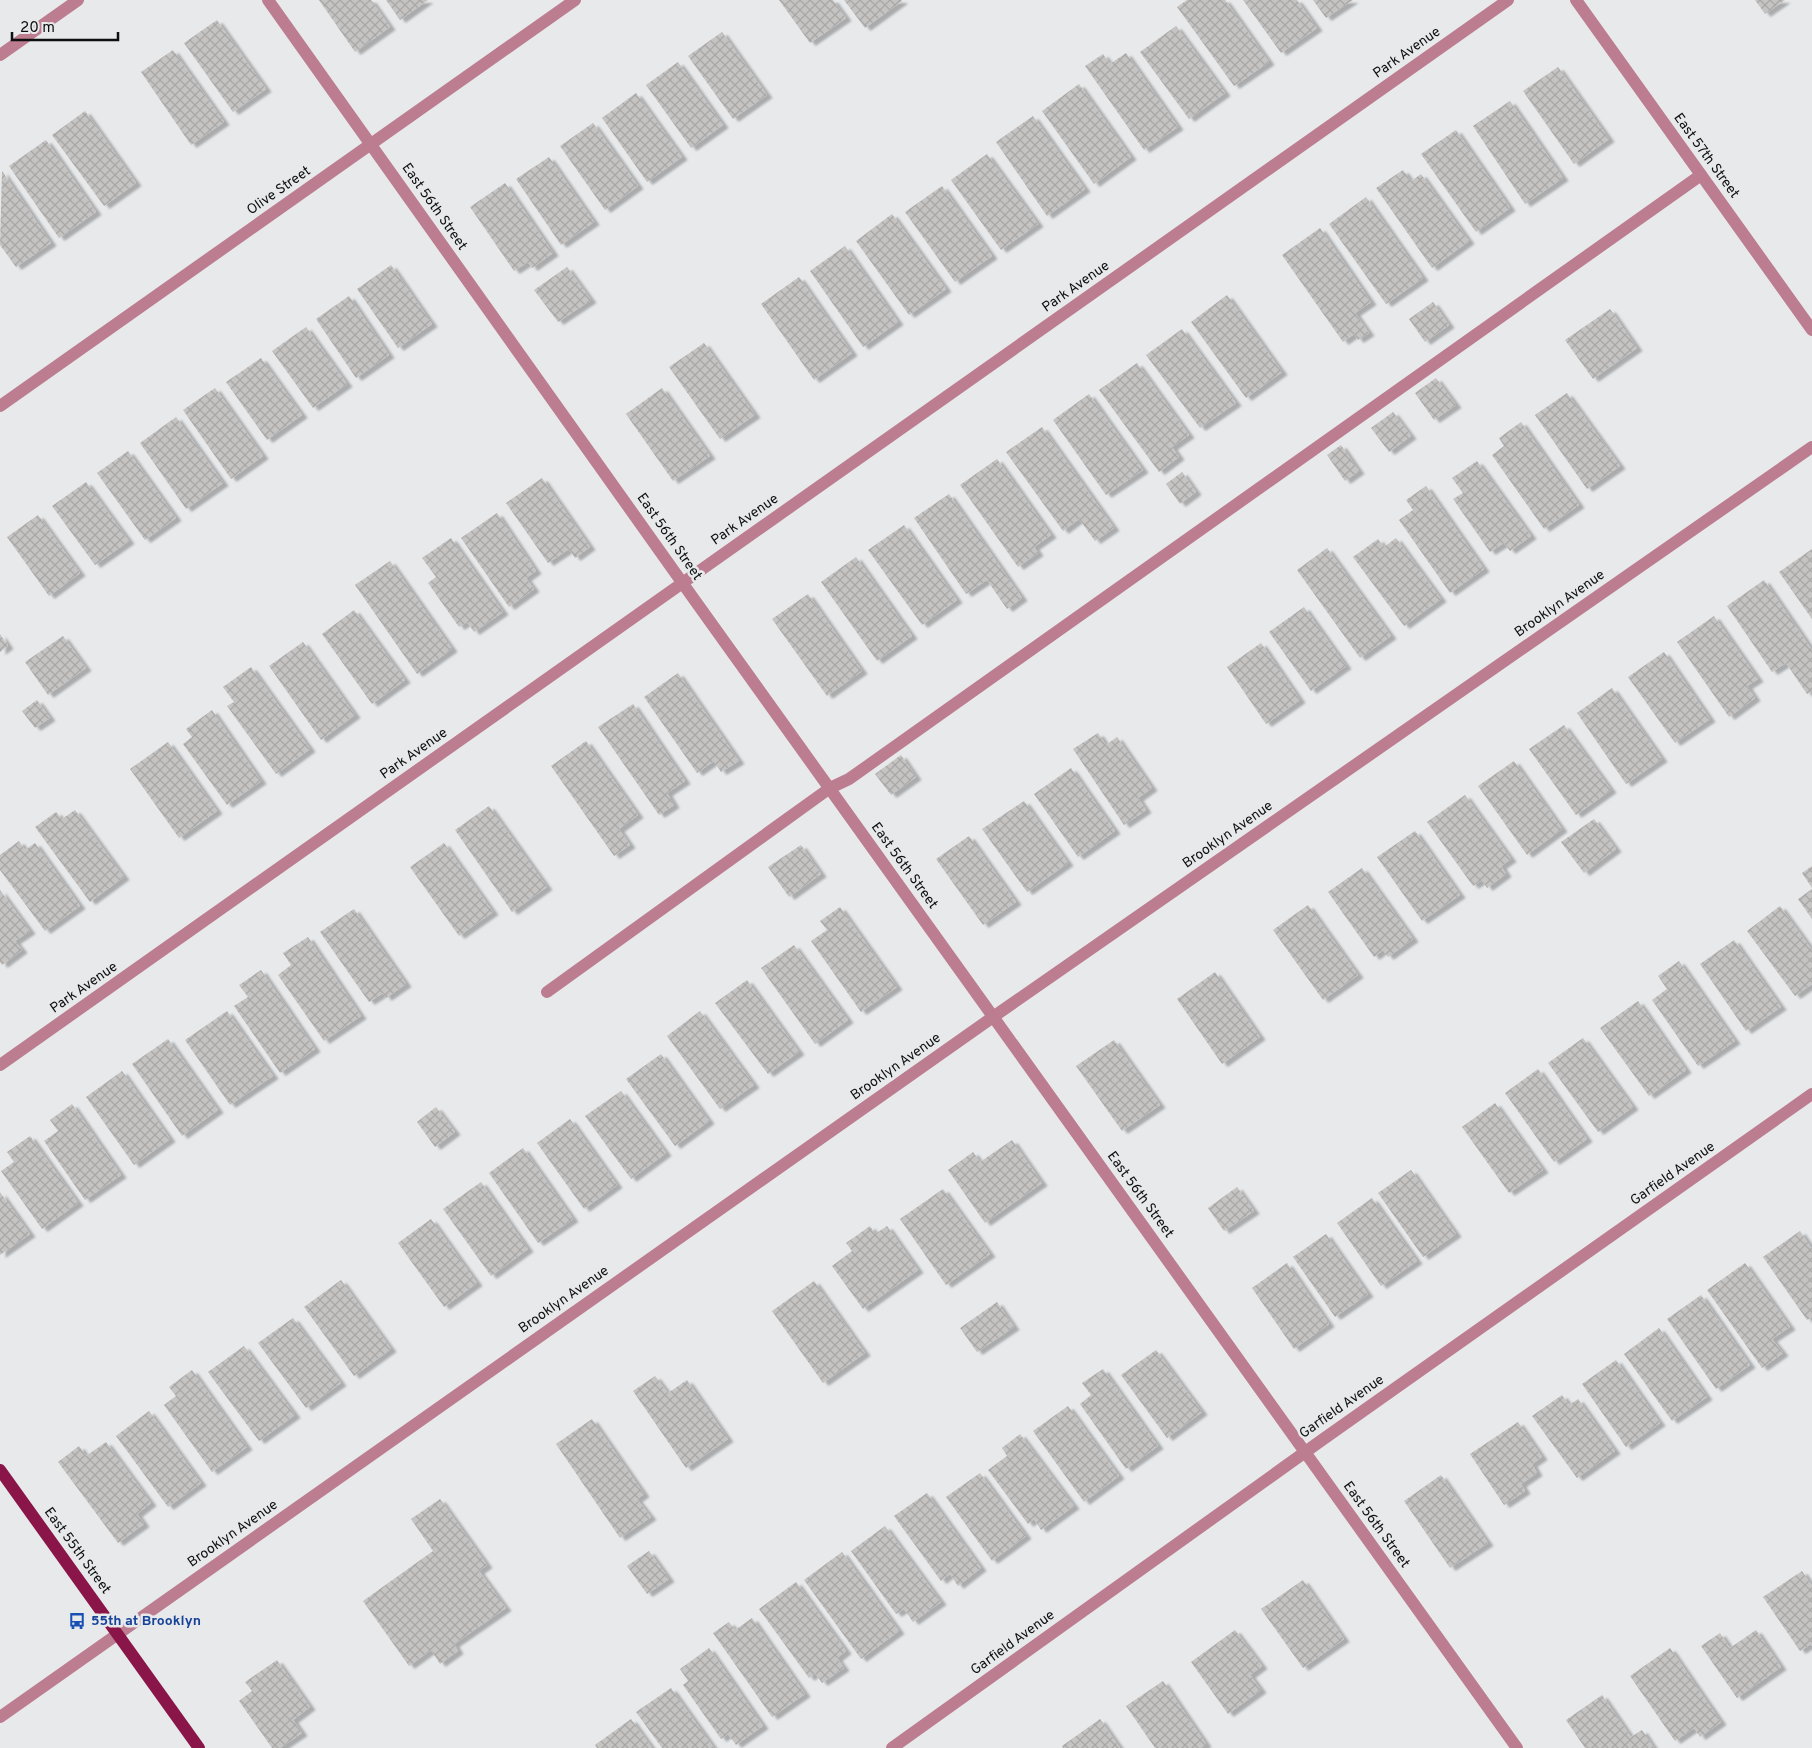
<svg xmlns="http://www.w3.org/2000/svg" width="1812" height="1748" font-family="Overpass,sans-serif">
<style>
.building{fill:url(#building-cross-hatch);filter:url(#shadow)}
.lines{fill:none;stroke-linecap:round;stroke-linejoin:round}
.minor{stroke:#bc7d90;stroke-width:12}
.major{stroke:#891549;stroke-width:12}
.labels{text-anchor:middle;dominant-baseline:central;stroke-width:5;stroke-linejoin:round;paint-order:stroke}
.street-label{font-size:14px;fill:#0e0f0f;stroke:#e7e9eb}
.transit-label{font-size:14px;font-weight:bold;fill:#164399;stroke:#e7e9eb;text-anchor:start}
</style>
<defs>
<pattern id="building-cross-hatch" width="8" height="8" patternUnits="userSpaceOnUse" patternTransform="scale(1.25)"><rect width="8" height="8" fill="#c6c4c2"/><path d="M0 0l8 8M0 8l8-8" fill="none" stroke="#a9a7a6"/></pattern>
<filter id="shadow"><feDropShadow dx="5.5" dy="3" stdDeviation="1" flood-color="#0004"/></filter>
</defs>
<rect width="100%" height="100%" fill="#e7e9eb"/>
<!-- building -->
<g class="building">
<path d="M319,0H371L390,27L355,52Z"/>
<path d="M386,0H428L400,20Z"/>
<path d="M779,0H833L846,18L810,43Z"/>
<path d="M844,0H901L902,1L865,28Z"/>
<path d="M1187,0H1225L1269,62L1234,86L1177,7Z"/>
<path d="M1243,0H1297L1317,28L1281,53Z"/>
<path d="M1313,0H1353L1326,18Z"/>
<path d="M1755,0H1785L1765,14Z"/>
<path d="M217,20L266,89L233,112L184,43Z"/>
<path d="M1176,26L1225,93L1189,119L1140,52Z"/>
<path d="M722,32L767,95L733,119L688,56Z"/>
<path d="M173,50L224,122L191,145L141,72Z"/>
<path d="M1126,53L1178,127L1144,150L1085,66L1103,54L1110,64Z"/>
<path d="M678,62L723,125L691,148L646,85Z"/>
<path d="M1558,67L1609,139L1574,164L1523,91Z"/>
<path d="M1079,84L1131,157L1094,184L1042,111Z"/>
<path d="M636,93L682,157L647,182L602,118Z"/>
<path d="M1510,101L1563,178L1525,204L1473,126Z"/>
<path d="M85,111L136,183L104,206L52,135Z"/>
<path d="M1033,116L1085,189L1047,216L996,142Z"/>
<path d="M593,123L638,186L605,210L560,146Z"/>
<path d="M1456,130L1510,208L1476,232L1421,154Z"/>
<path d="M46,140L96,212L59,238L9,166Z"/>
<path d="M987,154L1038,224L1001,250L951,180Z"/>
<path d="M549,157L594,222L561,245L516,179Z"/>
<path d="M1403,170L1411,181L1421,174L1469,241L1432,268L1376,188Z"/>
<path d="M2,171L51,243L16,267L0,245Z"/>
<path d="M505,183L553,253L532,268L528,262L514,271L470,207Z"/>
<path d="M942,186L992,256L955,282L905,212Z"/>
<path d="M1366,197L1423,278L1386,304L1329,224Z"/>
<path d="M892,214L946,289L909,315L856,241Z"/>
<path d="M1320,228L1371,302L1355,313L1369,333L1358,340L1354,334L1343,342L1282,255Z"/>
<path d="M845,246L898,322L863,347L810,271Z"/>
<path d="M391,265L432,324L398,348L357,289Z"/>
<path d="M567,267L591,300L558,322L534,290Z"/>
<path d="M799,277L852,353L814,380L761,304Z"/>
<path d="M1227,295L1282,372L1246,398L1191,322Z"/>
<path d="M349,296L389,355L356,378L316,319Z"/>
<path d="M1433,302L1449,325L1425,342L1409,319Z"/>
<path d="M1610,309L1637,348L1593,379L1565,340Z"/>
<path d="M306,327L347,384L313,408L272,351Z"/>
<path d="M1182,329L1236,403L1200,428L1146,355Z"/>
<path d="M704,343L755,415L720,439L669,367Z"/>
<path d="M261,358L302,415L267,440L226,382Z"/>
<path d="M1137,363L1189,435L1172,447L1179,457L1159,472L1099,390Z"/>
<path d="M1436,378L1456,405L1434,420L1415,393Z"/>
<path d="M215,388L263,456L231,479L183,410Z"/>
<path d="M662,388L710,456L673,481L626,414Z"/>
<path d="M1567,393L1620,466L1587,489L1535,415Z"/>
<path d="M1089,394L1143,470L1106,495L1053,420Z"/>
<path d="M1393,412L1411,436L1389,452L1371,428Z"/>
<path d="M176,417L223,483L186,509L140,443Z"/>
<path d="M1521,422L1579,505L1544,529L1492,455L1504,446L1499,438Z"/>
<path d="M1042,427L1114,528L1095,541L1079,519L1063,531L1006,452Z"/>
<path d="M1341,445L1359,471L1345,481L1327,455Z"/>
<path d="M128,451L176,518L145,540L97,473Z"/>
<path d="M997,459L1051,535L1034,547L1038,553L1018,567L960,485Z"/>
<path d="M1477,461L1531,536L1510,551L1504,543L1490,552L1453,499L1463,493L1452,478Z"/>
<path d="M1182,472L1196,492L1180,504L1166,484Z"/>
<path d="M542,478L590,547L575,558L569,549L548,563L506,503Z"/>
<path d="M86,482L129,541L95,565L52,506Z"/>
<path d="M1426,486L1484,569L1450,593L1399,520L1413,510L1406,500Z"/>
<path d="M949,494L1022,598L1007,609L987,580L966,594L914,518Z"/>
<path d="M497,513L536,571L526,578L534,589L509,607L461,538Z"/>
<path d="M38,515L80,573L49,596L7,537Z"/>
<path d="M904,525L957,600L922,625L868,550Z"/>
<path d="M451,538L503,612L474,632L467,622L459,627L428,583L436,577L422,558Z"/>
<path d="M1396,538L1441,599L1404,626L1353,557L1378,539L1384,547Z"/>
<path d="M1327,548L1391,636L1360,658L1297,570Z"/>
<path d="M1812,549V619L1779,572Z"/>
<path d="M856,557L912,636L877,661L821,582Z"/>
<path d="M390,561L452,649L417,674L355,585Z"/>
<path d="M1764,580L1812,650V691L1807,694L1786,663L1772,672L1727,606Z"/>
<path d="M808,594L862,671L827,696L772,619Z"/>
<path d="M1304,607L1346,666L1311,691L1269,632Z"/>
<path d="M354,610L405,680L372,704L322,634Z"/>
<path d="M1714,616L1758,679L1747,686L1755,698L1729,717L1677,642Z"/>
<path d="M0,634L8,646L0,652Z"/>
<path d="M63,636L86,668L48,695L25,662Z"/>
<path d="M303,642L355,715L321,740L269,666Z"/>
<path d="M1261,643L1300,700L1266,724L1227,667Z"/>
<path d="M1664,652L1710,719L1675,743L1628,677Z"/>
<path d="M251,667L310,749L276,774L227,706L234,702L223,687Z"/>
<path d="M678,673L739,761L721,772L714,761L697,773L644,697Z"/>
<path d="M1612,688L1662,759L1626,784L1577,713Z"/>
<path d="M37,700L50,718L35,728L22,711Z"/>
<path d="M633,704L685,781L667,793L674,805L659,815L598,727Z"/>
<path d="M212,710L261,781L227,805L183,744L192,737L186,729Z"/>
<path d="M1564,725L1611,790L1576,815L1529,749Z"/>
<path d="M1098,733L1106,745L1117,737L1152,788L1138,798L1146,810L1124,825L1073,749Z"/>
<path d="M586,741L638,815L619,829L630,845L614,856L551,766Z"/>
<path d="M168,742L217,811L179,838L130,769Z"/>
<path d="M901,755L916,777L891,795L875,774Z"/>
<path d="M1514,761L1562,829L1527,855L1478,786Z"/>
<path d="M1071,768L1115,831L1078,857L1034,794Z"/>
<path d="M1465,795L1511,859L1501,866L1506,874L1487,888L1482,880L1473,886L1427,822Z"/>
<path d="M1024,801L1068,863L1027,892L982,829Z"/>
<path d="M489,806L547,887L512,912L455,830Z"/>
<path d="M75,810L124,877L90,902L35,827L56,812L62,819Z"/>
<path d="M1594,819L1616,849L1584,873L1561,842Z"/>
<path d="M1415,831L1460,895L1422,921L1377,857Z"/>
<path d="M969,836L1016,902L983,925L936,859Z"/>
<path d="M19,841L25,850L35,843L80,906L45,931L0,870V855Z"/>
<path d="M444,843L493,912L459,936L410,867Z"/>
<path d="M801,845L821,874L789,897L768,867Z"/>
<path d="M1812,866V888L1802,873Z"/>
<path d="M1362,868L1413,939L1388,957L1383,950L1374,957L1328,892Z"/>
<path d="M1812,889V919L1798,899Z"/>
<path d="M0,890L30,931L15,941L22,950L2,965L0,962Z"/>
<path d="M1308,905L1358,975L1323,1000L1273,930Z"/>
<path d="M1780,906L1812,950V984L1795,996L1747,931Z"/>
<path d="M840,907L897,987L861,1012L811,941L827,930L820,921Z"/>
<path d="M354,909L406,984L386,998L383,993L369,1002L320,932Z"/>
<path d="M308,937L361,1016L324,1041L278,975L291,965L283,953Z"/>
<path d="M1734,940L1781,1007L1746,1031L1700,964Z"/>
<path d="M794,945L848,1020L815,1044L761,968Z"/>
<path d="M1679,961L1735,1041L1698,1066L1652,1000L1667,989L1658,976Z"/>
<path d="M261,970L315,1049L280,1073L234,1006L248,997L239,985Z"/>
<path d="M1215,972L1260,1037L1222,1064L1177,999Z"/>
<path d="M747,980L799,1052L768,1074L715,1003Z"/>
<path d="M1638,1001L1686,1070L1649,1096L1600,1028Z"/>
<path d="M227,1011L273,1076L230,1105L185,1040Z"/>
<path d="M700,1011L754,1085L720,1109L667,1036Z"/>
<path d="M1583,1038L1633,1107L1598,1132L1548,1063Z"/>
<path d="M168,1039L218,1110L182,1136L132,1064Z"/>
<path d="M1114,1040L1160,1105L1122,1131L1076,1066Z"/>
<path d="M661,1054L709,1121L675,1146L626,1079Z"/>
<path d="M1538,1069L1587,1139L1554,1162L1505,1093Z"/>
<path d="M122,1071L170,1139L134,1165L86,1097Z"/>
<path d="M621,1091L666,1153L631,1179L585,1116Z"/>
<path d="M1495,1103L1543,1170L1509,1193L1462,1127Z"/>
<path d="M72,1104L121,1175L85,1200L44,1141L58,1131L50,1120Z"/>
<path d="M436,1107L455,1132L435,1147L417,1122Z"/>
<path d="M570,1119L617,1185L584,1209L537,1143Z"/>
<path d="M30,1136L78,1203L42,1229L1,1171L14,1162L7,1152Z"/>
<path d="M1012,1140L1042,1183L985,1223L948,1170L973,1152L980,1162Z"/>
<path d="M523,1148L573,1219L538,1243L489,1173Z"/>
<path d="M1411,1170L1456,1234L1423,1257L1378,1193Z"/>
<path d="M481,1182L528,1249L491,1276L443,1209Z"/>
<path d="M1237,1187L1254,1211L1224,1231L1208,1208Z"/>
<path d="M943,1189L990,1254L946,1285L900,1219Z"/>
<path d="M0,1192L30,1234L0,1255Z"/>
<path d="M1372,1198L1417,1261L1381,1286L1337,1223Z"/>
<path d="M431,1219L477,1283L444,1307L398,1243Z"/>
<path d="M870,1226L875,1234L887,1226L918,1270L863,1309L832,1266L852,1251L846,1243Z"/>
<path d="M1800,1231L1812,1249V1317L1807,1320L1763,1257Z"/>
<path d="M1326,1234L1368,1294L1335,1317L1293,1257Z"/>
<path d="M1287,1263L1329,1324L1294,1349L1252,1288Z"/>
<path d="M1745,1263L1790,1327L1772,1339L1783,1353L1762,1368L1707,1290Z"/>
<path d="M341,1280L391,1349L354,1376L304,1307Z"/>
<path d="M814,1281L865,1353L823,1383L772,1311Z"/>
<path d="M1701,1295L1750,1365L1716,1389L1667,1319Z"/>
<path d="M997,1302L1014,1327L977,1352L960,1328Z"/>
<path d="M293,1318L341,1383L306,1408L258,1343Z"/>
<path d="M1659,1328L1707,1397L1672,1421L1624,1354Z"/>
<path d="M244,1346L295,1415L259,1441L208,1372Z"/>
<path d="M1156,1350L1202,1412L1167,1438L1121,1375Z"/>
<path d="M1616,1360L1660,1423L1626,1447L1582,1384Z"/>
<path d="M1103,1369L1158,1446L1126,1469L1080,1404L1091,1395L1082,1383Z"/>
<path d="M192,1370L247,1447L212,1472L164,1405L176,1396L169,1387Z"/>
<path d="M655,1376L668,1393L687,1380L728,1439L686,1468L633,1391Z"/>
<path d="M1562,1395L1569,1405L1578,1399L1615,1451L1577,1478L1532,1416Z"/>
<path d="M1068,1406L1119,1476L1084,1502L1033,1431Z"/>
<path d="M149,1411L201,1483L168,1507L116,1436Z"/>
<path d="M592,1419L644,1494L637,1499L651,1517L620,1538L556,1444Z"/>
<path d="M1518,1422L1542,1457L1532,1464L1537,1473L1521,1484L1525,1491L1504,1505L1470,1454Z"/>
<path d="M1020,1434L1074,1506L1041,1530L1034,1519L1028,1524L988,1470L1007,1456L1002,1448Z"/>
<path d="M106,1442L151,1503L137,1514L144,1524L118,1543L58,1462L79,1446L86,1456Z"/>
<path d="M980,1473L1026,1536L992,1561L946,1497Z"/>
<path d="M1441,1475L1488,1543L1450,1568L1404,1501Z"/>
<path d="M927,1493L981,1568L958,1586L950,1574L941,1581L894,1516Z"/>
<path d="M440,1499L487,1565L479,1571L506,1608L454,1644L458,1651L440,1664L431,1650L409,1666L363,1601L433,1551L411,1519Z"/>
<path d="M885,1526L941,1602L913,1622L904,1609L896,1614L851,1551Z"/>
<path d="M649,1551L669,1579L647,1594L627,1566Z"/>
<path d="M842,1552L899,1631L861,1659L804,1580Z"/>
<path d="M1802,1571L1812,1586V1646L1811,1644L1800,1651L1763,1597Z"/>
<path d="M1303,1580L1344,1639L1303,1668L1261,1609Z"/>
<path d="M796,1582L846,1651L837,1658L844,1668L822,1683L815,1673L809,1678L759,1609Z"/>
<path d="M752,1618L805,1694L772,1717L713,1633L729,1622L735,1630Z"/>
<path d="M1235,1630L1262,1666L1250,1675L1261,1690L1228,1714L1191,1662Z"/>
<path d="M1756,1630L1781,1667L1737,1698L1701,1646L1720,1633L1730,1648Z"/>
<path d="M709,1648L763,1726L736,1745L728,1734L721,1739L683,1685L688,1681L680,1669Z"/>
<path d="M1670,1648L1721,1722L1700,1737L1694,1728L1675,1741L1630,1676Z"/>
<path d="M277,1660L310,1707L293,1720L302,1733L280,1748H272L239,1701L252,1691L245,1682Z"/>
<path d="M1163,1681L1206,1744L1201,1748H1155L1126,1706Z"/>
<path d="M671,1688L714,1748H662L636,1712Z"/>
<path d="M1602,1695L1631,1737L1642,1730L1654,1748H1585L1566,1720Z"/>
<path d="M631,1719L652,1748H597L595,1745Z"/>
<path d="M1100,1719L1120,1748H1063L1062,1746Z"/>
</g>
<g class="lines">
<!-- minor -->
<g class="minor">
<path d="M268,0L696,602L1517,1748"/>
<path d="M1576,0L1812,330"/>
<path d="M0,55L78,0"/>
<path d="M0,406L575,0"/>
<path d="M547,992L830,788L849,779L1701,175"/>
<path d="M0,1065L1508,0"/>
<path d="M0,1717L993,1017L1812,447"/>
<path d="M892,1748L1322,1440L1812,1094"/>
</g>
<!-- major -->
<path class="major" d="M0,1470L199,1748"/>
</g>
<!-- icons -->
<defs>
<g id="bus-bare" transform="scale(1.35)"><path d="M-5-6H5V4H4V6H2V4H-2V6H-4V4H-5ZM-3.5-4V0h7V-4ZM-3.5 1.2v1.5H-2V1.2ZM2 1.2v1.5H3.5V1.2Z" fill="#1a4fb4" stroke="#e7e9eb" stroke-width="2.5" paint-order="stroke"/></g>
</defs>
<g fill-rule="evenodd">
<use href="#bus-bare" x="77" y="1621"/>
</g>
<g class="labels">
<!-- street labels -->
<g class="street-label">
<text transform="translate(1407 53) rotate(-35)">Park Avenue</text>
<text transform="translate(1706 156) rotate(54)">East 57th Street</text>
<text transform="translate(279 191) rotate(-35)">Olive Street</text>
<text transform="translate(434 207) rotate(55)">East 56th Street</text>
<text transform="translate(1076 287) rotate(-35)">Park Avenue</text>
<text transform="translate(745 520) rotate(-35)">Park Avenue</text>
<text transform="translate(669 537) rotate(55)">East 56th Street</text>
<text transform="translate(1560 604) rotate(-35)">Brooklyn Avenue</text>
<text transform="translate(414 754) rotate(-35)">Park Avenue</text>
<text transform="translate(1228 835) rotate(-35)">Brooklyn Avenue</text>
<text transform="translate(904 866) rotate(54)">East 56th Street</text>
<text transform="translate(84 988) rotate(-35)">Park Avenue</text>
<text transform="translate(896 1067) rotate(-35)">Brooklyn Avenue</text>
<text transform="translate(1673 1174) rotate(-35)">Garfield Avenue</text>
<text transform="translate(1140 1195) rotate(54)">East 56th Street</text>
<text transform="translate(564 1300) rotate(-35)">Brooklyn Avenue</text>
<text transform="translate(1342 1407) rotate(-35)">Garfield Avenue</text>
<text transform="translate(1376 1525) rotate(54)">East 56th Street</text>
<text transform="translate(233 1534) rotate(-35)">Brooklyn Avenue</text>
<text transform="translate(77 1551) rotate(54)">East 55th Street</text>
<text transform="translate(1013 1643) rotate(-36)">Garfield Avenue</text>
</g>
<!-- transit labels -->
<g class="transit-label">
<text x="91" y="1621">55th at Brooklyn</text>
</g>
</g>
<!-- scale -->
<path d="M12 32v8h106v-8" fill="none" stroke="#0e0f0f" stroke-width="2.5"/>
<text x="20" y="32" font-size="15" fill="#0e0f0f" stroke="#e7e9eb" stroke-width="4" paint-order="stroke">20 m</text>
</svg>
